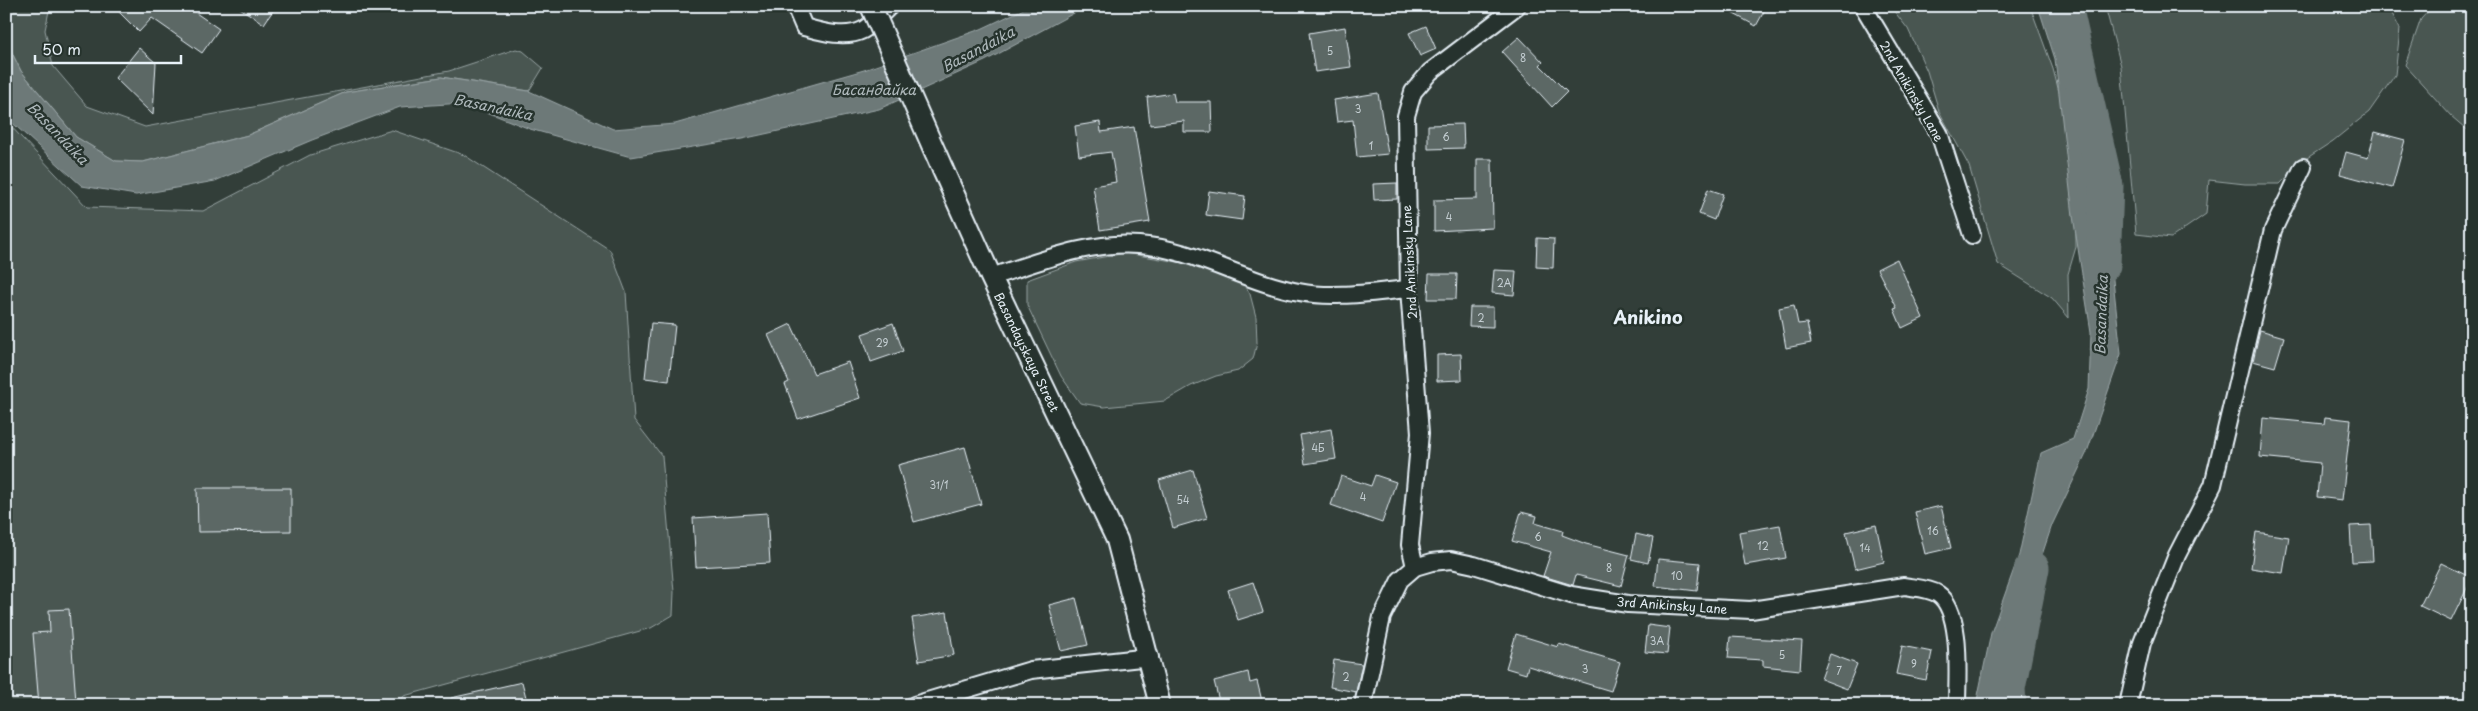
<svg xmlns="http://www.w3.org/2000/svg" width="2478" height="711" font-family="'Playpen Sans',sans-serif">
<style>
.green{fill:#495651;stroke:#98a4a4}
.water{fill:#6d7978;stroke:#9ea9ab}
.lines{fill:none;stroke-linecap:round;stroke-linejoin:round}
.river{stroke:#6d7978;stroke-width:35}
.building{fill:#5c6865;stroke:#e8f1f8}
.minor-casing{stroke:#e8f1f8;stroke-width:20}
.tertiary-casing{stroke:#e8f1f8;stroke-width:24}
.minor{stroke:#26332d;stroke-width:16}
.tertiary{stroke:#26332d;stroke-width:20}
.tertiary-bridge-casing{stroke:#e8f1f8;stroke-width:24;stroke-linecap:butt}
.tertiary-bridge{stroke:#26332d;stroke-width:20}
.labels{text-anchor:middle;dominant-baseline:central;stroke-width:5;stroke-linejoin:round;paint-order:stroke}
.number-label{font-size:10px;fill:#c5cfd3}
.street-label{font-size:12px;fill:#e8f1f8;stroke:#26332d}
.water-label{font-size:14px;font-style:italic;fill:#b1bbbe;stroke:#26332d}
.district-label{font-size:18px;font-weight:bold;fill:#e8f1f8;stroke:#26332d}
</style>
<rect width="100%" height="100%" fill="#323e39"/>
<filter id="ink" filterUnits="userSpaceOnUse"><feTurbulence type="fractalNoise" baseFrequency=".02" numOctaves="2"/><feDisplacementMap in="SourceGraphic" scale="10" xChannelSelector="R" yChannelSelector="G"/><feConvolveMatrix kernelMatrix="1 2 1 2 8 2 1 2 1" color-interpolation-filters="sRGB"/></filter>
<g filter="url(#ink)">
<!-- green -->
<g class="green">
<path d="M6,6H50L45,30L53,66L87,106L145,127L449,71L516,49L523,51L543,68L529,91L441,77L346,92L248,135L143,162L116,161L76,137L21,71L6,41Z"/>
<path d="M1890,6H2030L2053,69L2066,119L2076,177V247L2068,274L2069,318L2052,298L1998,264L1969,166L1939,111L1927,71L1908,29Z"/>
<path d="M2105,6H2327L2329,9L2330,6H2388L2400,29L2395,75L2369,112L2333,141L2304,160L2280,184H2245L2209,180L2206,214L2171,238L2136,234L2121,66Z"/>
<path d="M2433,6H2472V134L2451,116L2405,65L2421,19Z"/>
<path d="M6,121L87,207L203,211L310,155L392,130L464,155L610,250L626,292L634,420L662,456L674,592L673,615L651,628L404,696L397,705H6Z"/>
<path d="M1126,253L1212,268L1240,276L1250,294L1256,317L1257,343L1253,359L1238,371L1216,376L1191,386L1165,401L1104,407L1080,403L1061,376L1027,305V280L1076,262Z"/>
</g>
<!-- water -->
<g class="water">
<path d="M1030,6H1087L985,61L879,109L742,139L631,157L530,129L464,103L400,107L312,140L215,181L136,195L82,186L6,117V41L21,71L76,137L116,161L143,162L248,135L346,92L441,77L529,91L613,129L675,124L864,70L981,29Z"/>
<path d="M2038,6H2071L2090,109L2110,252L2121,354L2087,452L2052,525L2012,645V705H1976L1991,633L2019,555L2041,453L2073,439L2089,389L2091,332L2073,216L2055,59Z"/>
</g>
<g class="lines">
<!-- river -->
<g class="river">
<path d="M2065,6L2106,186L2103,265"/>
<path d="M2009,705L2008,688L2032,568"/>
</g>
</g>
<!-- building -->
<g class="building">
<path d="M113,6H186L219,29L202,53L152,18L139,32Z"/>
<path d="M237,6H276L264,24Z"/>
<path d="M1719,6H1767L1756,26Z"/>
<path d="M1426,26L1436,49L1420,56L1409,33Z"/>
<path d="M1345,27L1351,67L1315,72L1309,33Z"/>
<path d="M1519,37L1543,62L1540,65L1567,92L1552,107L1502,52Z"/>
<path d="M139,48L156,63L153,115L115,78Z"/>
<path d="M1173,93L1175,102H1211L1212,132H1184V121L1150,125L1147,97Z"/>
<path d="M1378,93L1388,154L1357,157L1353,120L1337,122L1334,100Z"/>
<path d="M1100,122L1101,132L1134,127L1150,222L1100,230L1093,186L1116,182L1111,152L1079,156L1075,126Z"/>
<path d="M1463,124L1464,148L1428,149V125Z"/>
<path d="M2375,132L2405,140L2392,188L2340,174L2346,152L2368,158Z"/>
<path d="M1477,159H1492L1493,228L1434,231V200L1477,199Z"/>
<path d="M1397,183V199L1374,200L1373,184Z"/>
<path d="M1708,189L1723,194L1714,220L1699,214Z"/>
<path d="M1209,191L1245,196L1242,220L1206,215Z"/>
<path d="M1537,238L1554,239L1553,268L1536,267Z"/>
<path d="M1897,259L1923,318L1902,328L1894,309L1897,308L1877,269Z"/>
<path d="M1494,270L1516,271L1514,295L1492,293Z"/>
<path d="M1429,274H1457L1456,299H1428Z"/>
<path d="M1794,305L1798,324L1807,323L1811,343L1786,348L1779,308Z"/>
<path d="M1470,307H1493V327L1469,326Z"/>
<path d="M651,323L675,325L669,381L645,378Z"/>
<path d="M893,323L903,351L871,362L862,334Z"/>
<path d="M791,324L814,374L848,362L860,398L798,419L785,384L789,382L768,335Z"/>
<path d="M2260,330L2284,337L2275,367L2253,361Z"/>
<path d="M1461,354L1462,380L1437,381V355Z"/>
<path d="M2325,417L2351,420L2342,500L2317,497L2320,463L2260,457L2263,418L2324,424Z"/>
<path d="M1331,429L1336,459L1305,464L1300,435Z"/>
<path d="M965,447L981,504L914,522L898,465Z"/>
<path d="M1193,470L1207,518L1173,528L1159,480Z"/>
<path d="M1375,475L1396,482L1382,523L1331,505L1341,476L1371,486Z"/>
<path d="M197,488H291V531L198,532Z"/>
<path d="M1941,506L1951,548L1925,554L1915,512Z"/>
<path d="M1521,512L1537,516L1535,523L1563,531L1562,535L1586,544L1629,555L1621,586L1576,575L1573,585L1543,576L1551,552L1512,541Z"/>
<path d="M767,513L770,563L696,567L693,518Z"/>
<path d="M1780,525L1786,558L1745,565L1739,532Z"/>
<path d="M1876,525L1884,562L1855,569L1846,532Z"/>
<path d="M2371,525L2373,561L2352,562L2350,526Z"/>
<path d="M2256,532L2289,537L2283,573L2251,568Z"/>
<path d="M1636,534L1653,538L1648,563L1631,559Z"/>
<path d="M1658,559L1700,563L1697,591L1655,586Z"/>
<path d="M2441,563L2472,578L2451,621L2420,606Z"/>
<path d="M1253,582L1263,612L1238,620L1228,590Z"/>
<path d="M1076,598L1088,645L1061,651L1049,605Z"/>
<path d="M69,609L76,702L39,705L33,633L50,632L49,610Z"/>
<path d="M947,612L954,655L919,661L912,618Z"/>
<path d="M1648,625L1670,628L1667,654L1645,652Z"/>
<path d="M1516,634L1558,647L1559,644L1620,662L1611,691L1528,666L1526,674L1506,668Z"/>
<path d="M1730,637L1802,641L1800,670L1763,666V660L1728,658Z"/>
<path d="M1902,646L1932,652L1926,680L1896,674Z"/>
<path d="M1830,654L1857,664L1847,689L1821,679Z"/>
<path d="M1334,660L1362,664L1356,692L1330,687Z"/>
<path d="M1248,672L1250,683L1257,681L1263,705H1220L1214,681Z"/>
<path d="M522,682L528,705H451V698Z"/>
</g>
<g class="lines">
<!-- minor casing -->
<g class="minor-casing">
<g id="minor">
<path d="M795,6L804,27C822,32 845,39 863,30C872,25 882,13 890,6"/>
<path d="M1863,6L1939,133L1972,235"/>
<path d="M991,277C1039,262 1088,241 1139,245C1195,249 1244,282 1299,292C1334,299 1374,292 1409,289"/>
<path d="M1415,567L1410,545L1420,433L1409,289L1406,116L1413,92L1430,72L1517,6"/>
<path d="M914,705L1031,670L1150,657"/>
<path d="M1363,705L1382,617L1400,580L1415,567L1432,562L1451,560L1474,565L1571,595L1628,604L1751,610L1904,586C1915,588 1928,588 1938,594C1963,611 1957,678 1957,705"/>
<path d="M2128,705L2142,643L2177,555L2213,485L2273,230L2303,167"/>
</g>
</g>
<!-- tertiary casing -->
<g class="tertiary-casing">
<path id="tertiary" d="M943,170L991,277L1117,540L1160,705"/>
</g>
<!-- minor -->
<use href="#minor" class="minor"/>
<!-- tertiary -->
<use href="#tertiary" class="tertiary"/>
<!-- tertiary-bridge casing -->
<g class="tertiary-bridge-casing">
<path id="tertiary-bridge" d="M871,6L943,170"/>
</g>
<!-- tertiary-bridge -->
<use href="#tertiary-bridge" class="tertiary-bridge"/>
</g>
</g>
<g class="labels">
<!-- number labels -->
<g class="number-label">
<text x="1330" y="50">5</text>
<text x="1523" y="57">8</text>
<text x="1358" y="108">3</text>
<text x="1446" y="136">6</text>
<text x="1371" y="145">1</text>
<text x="1449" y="216">4</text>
<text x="1504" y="282">2А</text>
<text x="1481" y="317">2</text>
<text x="882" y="342">29</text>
<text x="1318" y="447">4Б</text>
<text x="939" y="484">31/1</text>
<text x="1363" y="496">4</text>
<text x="1183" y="499">54</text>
<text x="1933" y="530">16</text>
<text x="1538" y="536">6</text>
<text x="1763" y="545">12</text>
<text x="1865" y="547">14</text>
<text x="1609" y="567">8</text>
<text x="1677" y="575">10</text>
<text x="1657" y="640">3А</text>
<text x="1782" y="654">5</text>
<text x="1914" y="663">9</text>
<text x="1585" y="668">3</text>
<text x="1839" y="670">7</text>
<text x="1346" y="676">2</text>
</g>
<!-- street labels -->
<g class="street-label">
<text transform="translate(1912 91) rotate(60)">2nd Anikinsky Lane</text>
<text transform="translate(1409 262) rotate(-93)">2nd Anikinsky Lane</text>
<text transform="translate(1027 352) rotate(64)">Basandayskaya Street</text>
<text transform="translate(1672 605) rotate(4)">3rd Anikinsky Lane</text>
</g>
<!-- water labels -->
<g class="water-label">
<text transform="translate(978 49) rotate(-28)">Basandaika</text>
<text x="874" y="89">Басандайка</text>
<text transform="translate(493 107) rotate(12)">Basandaika</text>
<text transform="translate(58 133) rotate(46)">Basandaika</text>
<text transform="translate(2101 315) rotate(-88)">Basandaika</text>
</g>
<!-- district labels -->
<g class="district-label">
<text x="1648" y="316">Anikino</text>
</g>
</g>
<!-- margin -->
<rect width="2478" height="711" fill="none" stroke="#26332d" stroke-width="25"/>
<rect x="12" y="12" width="2453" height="686" fill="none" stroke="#e8f1f8" stroke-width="2" filter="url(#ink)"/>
<!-- scale -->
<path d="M35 55v8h146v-8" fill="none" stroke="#e8f1f8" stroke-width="2.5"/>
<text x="42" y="55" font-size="15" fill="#e8f1f8" stroke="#26332d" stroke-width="4" paint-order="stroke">50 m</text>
</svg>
